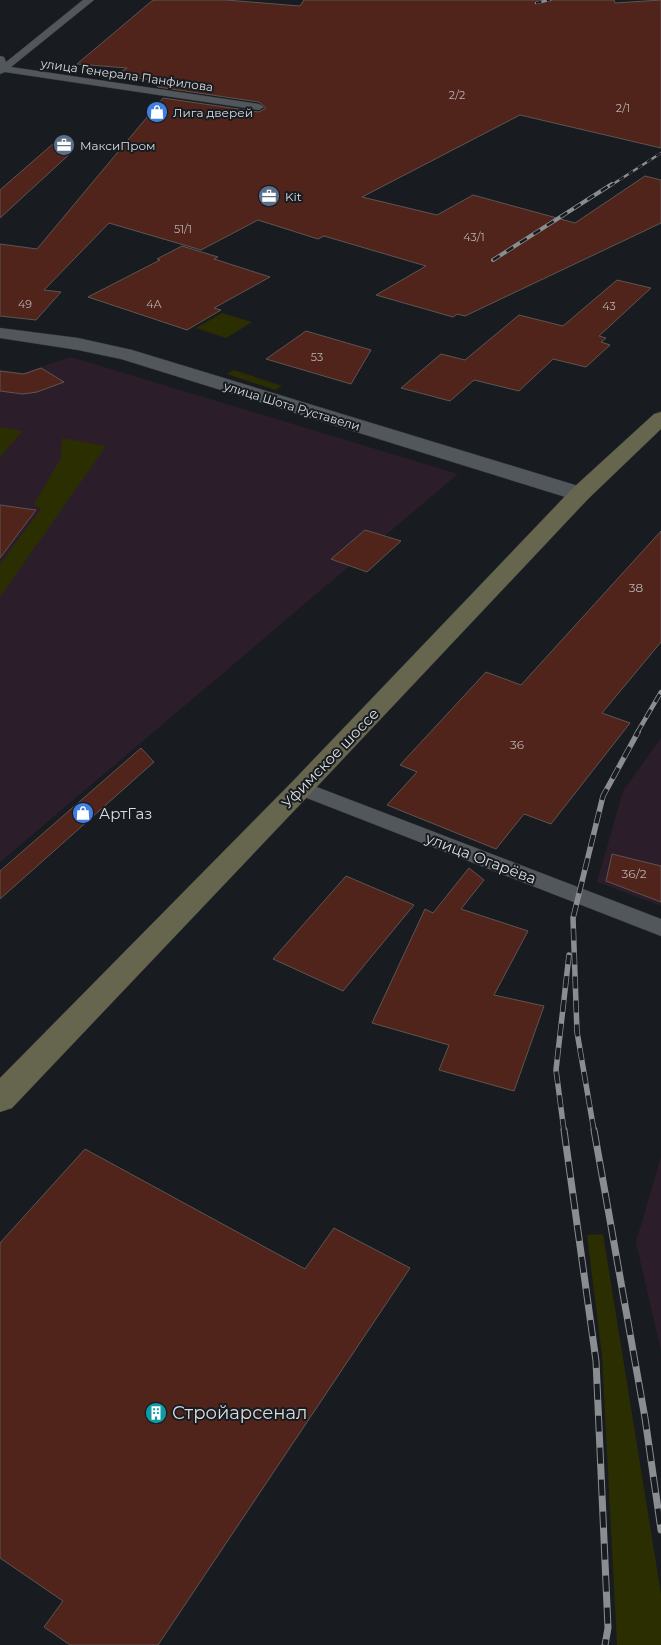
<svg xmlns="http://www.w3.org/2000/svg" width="661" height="1645" font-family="Montserrat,sans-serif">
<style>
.industrial{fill:#2b1e2a}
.green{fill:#2b2e01}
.building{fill:#50241a;stroke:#5d5553}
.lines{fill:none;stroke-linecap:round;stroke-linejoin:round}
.minor-casing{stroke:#333639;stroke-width:1}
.tertiary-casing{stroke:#333639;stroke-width:1}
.secondary-casing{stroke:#333639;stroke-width:1}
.minor{fill:#52575c;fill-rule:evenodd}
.tertiary{fill:#52575c;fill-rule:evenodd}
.secondary{fill:#66654e;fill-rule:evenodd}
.rail-far4-casing{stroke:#8a8e91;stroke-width:2.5}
.rail-far3-casing{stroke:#8a8e91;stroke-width:4}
.rail-far2-casing{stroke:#8a8e91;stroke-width:4.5}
.rail-far1-casing{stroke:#8a8e91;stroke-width:5.5}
.rail-casing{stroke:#8a8e91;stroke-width:7}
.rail-far4{stroke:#181c20;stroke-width:2;stroke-dasharray:5.5;stroke-linecap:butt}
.rail-far3{stroke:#181c20;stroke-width:2.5;stroke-dasharray:8;stroke-linecap:butt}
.rail-far2{stroke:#181c20;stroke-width:3;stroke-dasharray:9;stroke-linecap:butt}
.rail-far1{stroke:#181c20;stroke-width:4;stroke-dasharray:12;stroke-linecap:butt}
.rail{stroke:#181c20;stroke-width:5;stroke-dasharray:16;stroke-linecap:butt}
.labels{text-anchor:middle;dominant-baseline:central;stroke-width:4;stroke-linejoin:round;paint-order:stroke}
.far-number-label{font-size:11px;fill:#b8afae}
.far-street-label{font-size:12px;fill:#dadde0;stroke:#181c20}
.far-poi-label{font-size:12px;fill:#dadde0;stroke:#181c20;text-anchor:start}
.number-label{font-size:12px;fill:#b8afae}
.street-label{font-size:15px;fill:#dadde0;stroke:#181c20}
.poi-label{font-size:15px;fill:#dadde0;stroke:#181c20;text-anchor:start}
.near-poi-label{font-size:18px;fill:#dadde0;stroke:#181c20;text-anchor:start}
</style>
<rect width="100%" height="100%" fill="#181c20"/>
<!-- industrial -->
<g class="industrial">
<path d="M71,357L458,474L0,862V370L23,373Z"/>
<path d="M661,738V906L597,882L623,791Z"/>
<path d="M661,1157V1351L636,1242Z"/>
</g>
<!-- green -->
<g class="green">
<path d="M222,313L252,322L226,338L196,328Z"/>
<path d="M234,370L282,386L275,390L227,374Z"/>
<path d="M0,427L23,431L0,457Z"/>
<path d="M62,438L106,446L0,597V564L41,509L34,504L61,458Z"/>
<path d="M603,1234L661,1594V1645H617L602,1356L587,1235Z"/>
</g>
<!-- building -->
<g class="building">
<path d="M153,0H226L300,6L304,0H614L615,3L661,0V148L520,115L362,197L437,215L473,195L575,223L645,176L661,180V223L465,316L457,314L453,317L376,295L426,266L324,236L318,239L258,220L201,250L109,223L44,290L61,292L36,320L0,316V244L37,249L163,98L259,112L266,108L259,102L158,87L151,80L115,75L127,68L77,64Z"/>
<path d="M62,136L74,150L0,218V190Z"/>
<path d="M182,246L218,257L214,259L270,277L214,308L221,310L187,330L88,297L160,260L157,259Z"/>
<path d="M617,280L651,288L599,336L606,338L601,342L610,345L586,367L553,359L519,391L474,380L450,401L401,388L441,354L465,360L519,315L563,326Z"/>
<path d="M306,331L371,350L351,384L266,359Z"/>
<path d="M41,368L64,382L37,392L23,394L0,391V371L24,374Z"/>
<path d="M0,505L36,510L0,558Z"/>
<path d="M365,530L401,541L367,572L331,559Z"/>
<path d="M661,531V642L602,713L630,723L551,824L524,814L496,849L387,805L417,772L400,765L486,672L521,685Z"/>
<path d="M141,748L154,762L0,899V871Z"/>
<path d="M612,854L661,866V902L606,881Z"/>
<path d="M469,868L484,880L461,909L528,931L494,995L544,1006L514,1091L439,1070L449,1045L372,1023L425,909L433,913Z"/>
<path d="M346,876L414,905L343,991L273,959Z"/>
<path d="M85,1149L305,1269L334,1228L410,1268L158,1645H70L44,1627L63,1601L0,1558V1243Z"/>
</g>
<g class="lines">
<!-- minor casing -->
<g class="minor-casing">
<g id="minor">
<path d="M83,0H94L11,67L259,104L264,107L259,110L5,72L0,74V56L4,57L6,62Z"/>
<path d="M301,781L661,919V936L294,793L291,788L294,783Z"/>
</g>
</g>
<!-- tertiary casing -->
<g class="tertiary-casing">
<path id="tertiary" d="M0,328L78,338L132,350L588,489L591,494L588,499L580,500L572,499L121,359L78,350L0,338Z"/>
</g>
<!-- secondary casing -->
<g class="secondary-casing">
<path id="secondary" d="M661,412V429L588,499L310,794L12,1108L0,1112V1078L292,782L572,489L654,414Z"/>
</g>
<!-- minor -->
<use href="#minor" class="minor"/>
<!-- tertiary -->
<use href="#tertiary" class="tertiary"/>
<!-- secondary -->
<use href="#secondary" class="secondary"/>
<!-- rail-far4 casing -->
<g class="rail-far4-casing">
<g id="rail-far4">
<path d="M536,3L550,0"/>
<path d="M610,186L661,153"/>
</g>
</g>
<!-- rail-far3 casing -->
<g class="rail-far3-casing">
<path id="rail-far3" d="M493,260L612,184"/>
</g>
<!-- rail-far2 casing -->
<g class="rail-far2-casing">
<path id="rail-far2" d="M637,733L661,692"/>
</g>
<!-- rail-far1 casing -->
<g class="rail-far1-casing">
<g id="rail-far1">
<path d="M564,1131L556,1070L569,955"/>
<path d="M594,1131L577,1032L573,918L603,796L638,732"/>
</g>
</g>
<!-- rail casing -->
<g class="rail-casing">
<g id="rail">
<path d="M564,1130L596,1361L608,1628L605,1645"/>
<path d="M594,1130L645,1418L661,1530"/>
</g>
</g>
<!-- rail-far4 -->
<use href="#rail-far4" class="rail-far4"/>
<!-- rail-far3 -->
<use href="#rail-far3" class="rail-far3"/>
<!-- rail-far2 -->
<use href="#rail-far2" class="rail-far2"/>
<!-- rail-far1 -->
<use href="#rail-far1" class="rail-far1"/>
<!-- rail -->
<use href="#rail" class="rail"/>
</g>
<!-- icons -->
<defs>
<g id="shop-disc" transform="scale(1.125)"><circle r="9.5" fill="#3f7fe0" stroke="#181c20"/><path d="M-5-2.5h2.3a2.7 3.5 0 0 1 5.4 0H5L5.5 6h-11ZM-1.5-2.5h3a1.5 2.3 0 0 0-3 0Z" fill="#fff"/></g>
<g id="office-disc" transform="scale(1.125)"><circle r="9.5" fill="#5c6f8a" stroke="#181c20"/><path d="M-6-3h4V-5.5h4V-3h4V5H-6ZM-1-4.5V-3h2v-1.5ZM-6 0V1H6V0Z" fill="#fff"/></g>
<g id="building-disc" transform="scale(1.125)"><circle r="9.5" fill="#0f9aa8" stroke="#181c20"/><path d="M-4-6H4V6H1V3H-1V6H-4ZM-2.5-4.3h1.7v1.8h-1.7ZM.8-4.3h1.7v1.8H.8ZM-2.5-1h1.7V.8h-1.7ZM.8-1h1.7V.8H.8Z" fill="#fff"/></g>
</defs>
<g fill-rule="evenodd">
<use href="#shop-disc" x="157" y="112"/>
<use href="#office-disc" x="64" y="145"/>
<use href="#office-disc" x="269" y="196"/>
<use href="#shop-disc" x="83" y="813"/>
<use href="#building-disc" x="156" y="1413"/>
</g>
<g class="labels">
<!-- far-number labels -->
<g class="far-number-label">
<text x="457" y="95">2/2</text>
<text x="623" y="108">2/1</text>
<text x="183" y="229">51/1</text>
<text x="474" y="237">43/1</text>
<text x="25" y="304">49</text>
<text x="154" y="304">4А</text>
<text x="609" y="306">43</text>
<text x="317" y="357">53</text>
</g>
<!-- far-street labels -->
<g class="far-street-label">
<text transform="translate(127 75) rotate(8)">улица Генерала Панфилова</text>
<text transform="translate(292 406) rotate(17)">улица Шота Руставели</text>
</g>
<!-- far-poi labels -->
<g class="far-poi-label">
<text x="173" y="112">Лига дверей</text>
<text x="80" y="145">МаксиПром</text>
<text x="285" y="196">Kit</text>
</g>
<!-- number labels -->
<g class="number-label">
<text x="636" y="587">38</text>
<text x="517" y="744">36</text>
<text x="634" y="873">36/2</text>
</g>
<!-- street labels -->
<g class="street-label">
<text transform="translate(330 758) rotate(-46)">Уфимское шоссе</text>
<text transform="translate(481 858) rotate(21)">улица Огарёва</text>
</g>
<!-- poi labels -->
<g class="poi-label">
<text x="99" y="813">АртГаз</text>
</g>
<!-- near-poi labels -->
<g class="near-poi-label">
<text x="172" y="1413">Стройарсенал</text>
</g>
</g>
</svg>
